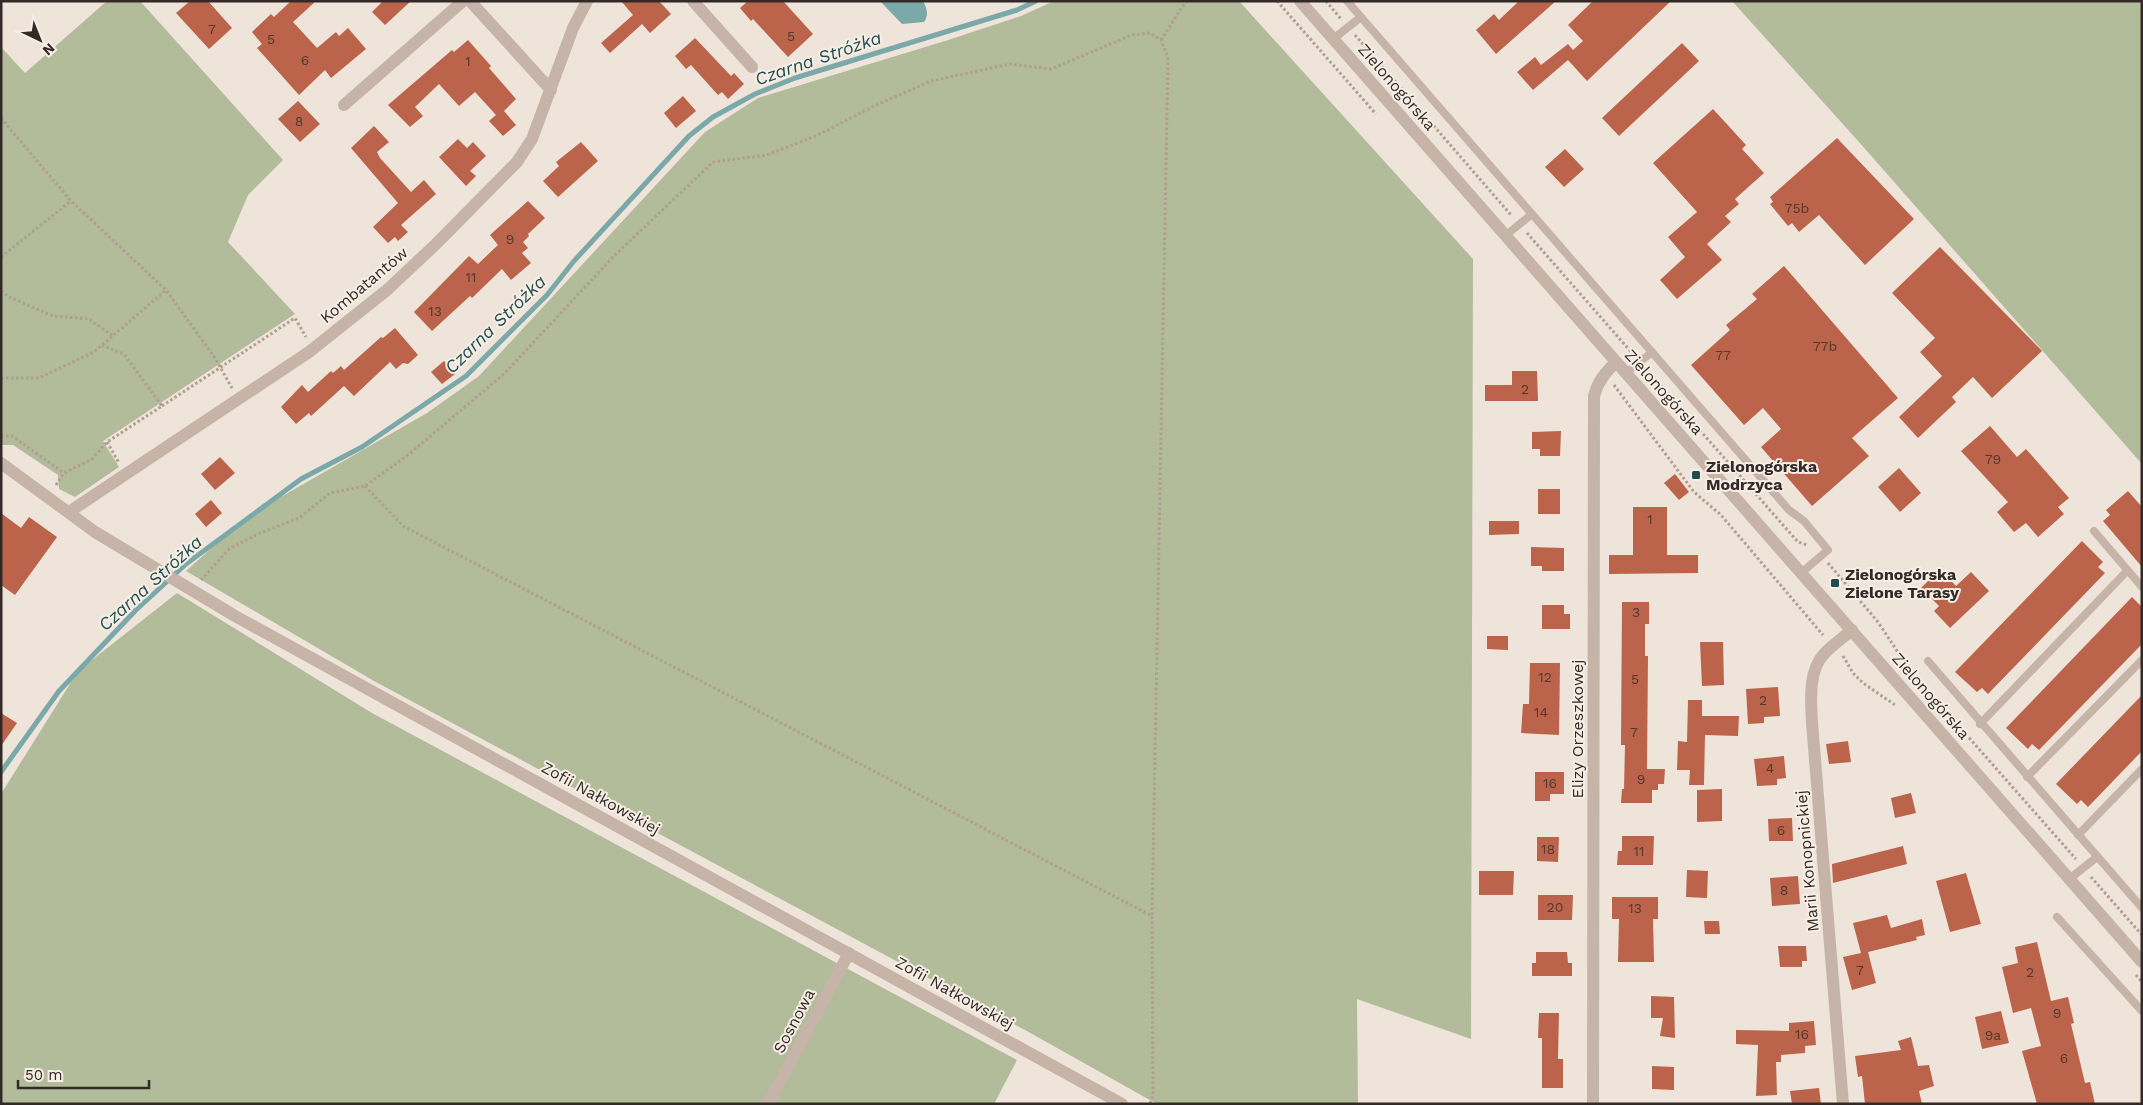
<svg xmlns="http://www.w3.org/2000/svg" width="2143" height="1105" font-family="'Work Sans',sans-serif">
<style>
.green{fill:#b2bc9b}
.water{fill:#7ba8a9}
.lines{fill:none;stroke-linecap:round;stroke-linejoin:round}
.stream{stroke:#7ba8a9;stroke-width:5}
.building{fill:#bb644b}
.path{stroke:#b19e91;stroke-width:3;stroke-dasharray:2.5 2.5;stroke-linecap:butt}
.service{stroke:#c5b4a7;stroke-width:8}
.minor{stroke:#c5b4a7;stroke-width:12}
.tertiary{stroke:#c5b4a7;stroke-width:12}
.poi-dot{fill:#204e50;stroke:#f7eee5;stroke-width:2}
.labels{text-anchor:middle;dominant-baseline:central;stroke-width:4;stroke-linejoin:round;paint-order:stroke}
.number-label{font-size:14px;fill:#553830}
.street-label{font-size:16px;fill:#332a27;stroke:#f7eee5}
.poi-label{font-size:16px;font-weight:bold;fill:#332a27;stroke:#f7eee5;text-anchor:start}
.water-label{font-size:18px;font-style:italic;fill:#204e50;stroke:#f7eee5}
</style>
<rect width="100%" height="100%" fill="#efe4da"/>
<!-- green -->
<g class="green">
<path d="M107,1H140L283,160L248,195L228,242L295,314L103,441L119,467L75,497L59,489L58,475L13,445H1V47L25,73Z"/>
<path d="M1054,1H1239L1473,259L1471,1039L1357,999L1358,1104H1157L1025,1030L374,681L186,571L246,517L427,413L479,376L705,132L758,98L945,41L1021,16Z"/>
<path d="M1732,1H2142V464L1859,142Z"/>
<path d="M177,593L372,713L1017,1060L994,1104H1V794L78,671Z"/>
</g>
<!-- water -->
<path class="water" d="M880,1H923C927,8 929,15 924,22L902,24Z"/>
<g class="lines">
<!-- stream -->
<path class="stream" d="M1,772L59,691L136,610L186,564L301,479L362,447L466,376L547,295L574,261L689,136L713,117L755,94L795,78L1017,10L1036,1"/>
</g>
<!-- building -->
<g class="building">
<path d="M190,1H208L232,28L209,49L176,13Z"/>
<path d="M291,1H316L293,22L317,48L336,32L339,36L348,28L366,49L331,78L325,70L299,95L257,48L262,44L252,32L271,14L274,17Z"/>
<path d="M383,1H411L385,25L372,12Z"/>
<path d="M621,1H659L671,14L650,33L642,24L610,53L601,43L633,15Z"/>
<path d="M748,1H783L813,34L788,57L753,19L751,21L740,8Z"/>
<path d="M1519,1H1556L1496,54L1476,30L1494,14L1499,20Z"/>
<path d="M1593,1H1671L1587,81L1568,60L1533,90L1517,72L1535,57L1541,65L1568,44L1573,50L1583,41L1568,25Z"/>
<path d="M695,38L731,76L734,73L744,84L728,99L722,92L718,95L691,65L686,69L675,56Z"/>
<path d="M468,40L491,66L489,68L516,99L504,111L516,125L503,136L489,121L496,115L475,92L459,106L439,84L415,107L423,116L410,127L388,105L452,50L454,52Z"/>
<path d="M1682,43L1699,61L1619,136L1602,118Z"/>
<path d="M683,96L696,111L676,128L664,113Z"/>
<path d="M298,101L320,124L300,142L278,119Z"/>
<path d="M1713,109L1746,145L1742,149L1764,173L1735,199L1739,204L1725,216L1731,222L1707,244L1722,260L1677,299L1660,280L1685,257L1668,237L1697,212L1653,163Z"/>
<path d="M374,126L389,142L377,152L380,158L411,192L424,180L436,194L401,225L408,232L398,241L395,237L388,243L373,227L398,203L351,148Z"/>
<path d="M1837,138L1914,219L1865,265L1819,215L1799,232L1792,223L1788,226L1770,204L1773,202L1770,197Z"/>
<path d="M458,139L467,148L473,142L486,156L470,171L476,176L466,186L439,157Z"/>
<path d="M581,142L598,161L558,197L543,181L559,166L556,162Z"/>
<path d="M1565,149L1584,169L1564,187L1545,167Z"/>
<path d="M528,201L545,218L528,234L529,236L523,242L528,248L522,253L531,263L511,280L502,269L472,298L470,296L432,331L414,312L469,256L478,264L498,245L490,235Z"/>
<path d="M1940,247L2042,351L1992,398L1973,377L1952,397L1956,402L1918,438L1899,417L1942,376L1920,352L1935,338L1892,293Z"/>
<path d="M1784,266L1898,398L1852,438L1869,456L1812,506L1761,447L1781,429L1763,408L1744,425L1691,365L1730,330L1726,325L1757,299L1752,294Z"/>
<path d="M395,328L418,355L408,364L403,363L396,369L390,362L354,396L344,386L311,416L309,413L296,424L281,407L302,385L308,392L331,371L333,373L341,366L344,370L381,337L383,338Z"/>
<path d="M444,361L455,374L442,384L431,372Z"/>
<path d="M1512,371H1537L1538,401H1485V385H1512Z"/>
<path d="M1990,426L2017,457L2026,449L2069,498L2058,507L2064,514L2038,537L2026,523L2014,532L1997,512L2008,502L1961,451Z"/>
<path d="M1561,431L1560,456H1540V449H1532V432Z"/>
<path d="M220,457L235,473L215,490L201,474Z"/>
<path d="M1899,468L1921,493L1900,512L1878,487Z"/>
<path d="M1675,474L1689,492L1679,500L1664,483Z"/>
<rect x="1538" y="489" width="22" height="25"/>
<path d="M2128,491L2142,507V567L2103,521L2110,515L2106,510Z"/>
<path d="M211,500L222,513L206,527L195,514Z"/>
<path d="M1633,507H1667V555H1698V573L1609,574V555H1633Z"/>
<path d="M1,513L21,528L29,517L57,537L15,595L1,585Z"/>
<path d="M1489,521H1519V534L1489,535Z"/>
<path d="M2082,541L2103,562L2098,567L2105,573L1988,694L1982,688L1977,692L1955,672Z"/>
<path d="M1531,547L1564,548V571H1542V566H1531Z"/>
<path d="M1940,569L1956,586L1971,572L1989,591L1950,628L1934,611L1939,606L1921,588Z"/>
<path d="M2132,597L2142,607V644L2039,750L2032,744L2028,749L2006,728Z"/>
<path d="M1622,602H1649V624H1645V656H1648L1647,769H1665L1664,784H1658V790H1652V803H1621L1622,789H1624L1625,745H1621Z"/>
<path d="M1542,605H1564V614H1570V629H1542Z"/>
<path d="M1487,636H1508V650L1487,649Z"/>
<path d="M1700,642H1723L1724,685L1702,686Z"/>
<path d="M1530,663H1560L1559,735L1521,733L1523,704H1529Z"/>
<path d="M1778,687L1780,716L1764,717V723L1748,724L1746,689Z"/>
<path d="M2142,695V751L2088,807L2081,800L2077,804L2056,784Z"/>
<path d="M1688,700H1702V716H1739L1738,736L1705,735L1704,785H1689L1690,770H1677L1678,741L1687,742Z"/>
<path d="M1,713L17,723L1,746Z"/>
<path d="M1848,741L1851,762L1829,764L1826,744Z"/>
<path d="M1784,756L1786,778L1777,779V785L1757,786L1754,759Z"/>
<path d="M1535,772H1564V794H1550V801H1535Z"/>
<path d="M1722,789V821L1697,822V790Z"/>
<path d="M1911,793L1916,813L1895,818L1891,798Z"/>
<path d="M1792,818L1793,841H1769L1768,819Z"/>
<path d="M1622,836H1654L1653,865H1617L1618,851H1622Z"/>
<path d="M1537,837H1559L1558,862L1537,861Z"/>
<path d="M1903,846L1907,864L1833,883L1832,864Z"/>
<path d="M1687,870L1708,871L1707,898L1686,897Z"/>
<path d="M1479,871H1514L1513,895H1479Z"/>
<path d="M1966,873L1981,924L1950,932L1936,881Z"/>
<path d="M1798,876L1800,904L1772,906L1770,878Z"/>
<path d="M1538,895H1573L1572,920H1538Z"/>
<path d="M1612,897H1658V919H1653L1654,962H1618L1619,919H1612Z"/>
<path d="M1887,915L1891,928L1922,919L1925,935L1916,937L1917,940L1868,952L1876,983L1852,990L1843,957L1861,953L1853,923Z"/>
<path d="M1704,921H1719L1720,934H1705Z"/>
<path d="M2037,942L2051,1001L2068,997L2074,1023L2071,1024L2085,1083L2090,1082L2095,1104H2037L2022,1051L2041,1046L2031,1008L2013,1013L2002,967L2018,963L2015,947Z"/>
<path d="M1778,946H1806L1807,961H1802V967H1780Z"/>
<path d="M1536,952H1567L1568,963H1572V976H1532V963H1536Z"/>
<path d="M1651,996L1674,997L1675,1038L1660,1036L1663,1018H1651Z"/>
<path d="M2001,1011L2009,1043L1982,1049L1975,1017Z"/>
<path d="M1539,1013H1559L1558,1059H1563V1088H1542V1038H1538Z"/>
<path d="M1814,1021L1816,1045L1805,1046V1053L1781,1055V1062H1776L1777,1095L1756,1096L1758,1045L1736,1044V1030L1789,1031V1023Z"/>
<path d="M1911,1037L1918,1066L1929,1065L1934,1086L1919,1091L1922,1104H1865L1862,1076L1858,1077L1855,1056L1901,1050L1898,1041Z"/>
<path d="M1652,1066L1674,1067V1090L1652,1089Z"/>
<path d="M1819,1088L1821,1104H1792L1790,1091Z"/>
</g>
<g class="lines">
<!-- path -->
<g class="path">
<path d="M1277,1L1376,114"/>
<path d="M1326,1L1341,19"/>
<path d="M1355,35L1511,215"/>
<path d="M1161,40L1186,1"/>
<path d="M1,118L71,201L166,290L215,358L232,388"/>
<path d="M1527,233L1633,354"/>
<path d="M1,257L71,201"/>
<path d="M1,291L9,297L53,316L89,319L113,336"/>
<path d="M1647,370L1798,542L1807,545"/>
<path d="M1,378H39L94,352L166,290"/>
<path d="M1614,385L1694,492L1721,515L1823,635"/>
<path d="M162,406L295,318L306,337"/>
<path d="M1,436H12L64,473"/>
<path d="M107,442L119,463"/>
<path d="M56,485L64,473L92,459L107,442L162,406L124,354L102,345"/>
<path d="M365,486L403,526L1152,916L1153,1094L1150,1104"/>
<path d="M1828,563L1878,622L1911,672L2076,859"/>
<path d="M201,580L229,549L260,533L299,518L330,493L365,486L408,455L505,373L613,257L713,162L767,155L818,135L872,107L931,81L1010,64L1051,69L1132,35L1150,33L1161,40L1168,57L1152,916"/>
<path d="M1843,656L1853,673L1863,683L1895,705"/>
<path d="M2091,877L2142,935"/>
<path d="M2136,975L2142,982"/>
</g>
<!-- service -->
<g class="service">
<path d="M1347,1L1789,510L1804,521L1828,550L1801,573"/>
<path d="M1333,39L1361,17"/>
<path d="M1505,236L1532,214"/>
<path d="M1626,373L1652,352"/>
<path d="M2094,531L2142,587"/>
<path d="M1928,661L2142,908"/>
<path d="M1980,724L2127,571"/>
<path d="M2027,777L2142,660"/>
<path d="M2078,835L2142,769"/>
<path d="M2068,880L2097,857"/>
<path d="M2057,917L2142,1011"/>
</g>
<!-- minor -->
<g class="minor">
<path d="M470,1L551,90"/>
<path d="M693,1L752,67"/>
<path d="M344,105L463,1"/>
<path d="M1,463L95,532L235,616L1122,1104"/>
<path d="M69,512L309,352L387,290L436,244L517,162L532,139L573,28L587,1"/>
<path d="M768,1104L849,953"/>
<path d="M1593,1104L1594,396C1598,381 1605,373 1616,362"/>
<path d="M1843,1104L1812,723C1811,701 1808,671 1824,654C1832,645 1843,638 1852,630"/>
</g>
<!-- tertiary -->
<path class="tertiary" d="M1300,1L2142,962"/>
</g>
<!-- markers -->
<g class="poi-dot">
<rect x="1691" y="470" width="10" height="10" rx="2.5"/>
<rect x="1830" y="578" width="10" height="10" rx="2.5"/>
</g>
<g class="labels">
<!-- number labels -->
<g class="number-label">
<text x="212" y="29">7</text>
<text x="791" y="36">5</text>
<text x="271" y="39">5</text>
<text x="305" y="60">6</text>
<text x="468" y="61">1</text>
<text x="299" y="121">8</text>
<text x="1797" y="208">75b</text>
<text x="510" y="239">9</text>
<text x="471" y="277">11</text>
<text x="435" y="311">13</text>
<text x="1825" y="346">77b</text>
<text x="1723" y="355">77</text>
<text x="1525" y="389">2</text>
<text x="1993" y="459">79</text>
<text x="1650" y="519">1</text>
<text x="1636" y="612">3</text>
<text x="1545" y="677">12</text>
<text x="1635" y="679">5</text>
<text x="1763" y="700">2</text>
<text x="1541" y="712">14</text>
<text x="1634" y="732">7</text>
<text x="1770" y="768">4</text>
<text x="1641" y="779">9</text>
<text x="1550" y="783">16</text>
<text x="1781" y="830">6</text>
<text x="1548" y="849">18</text>
<text x="1639" y="851">11</text>
<text x="1784" y="890">8</text>
<text x="1555" y="907">20</text>
<text x="1635" y="908">13</text>
<text x="1860" y="970">7</text>
<text x="2030" y="972">2</text>
<text x="2057" y="1013">9</text>
<text x="1802" y="1034">16</text>
<text x="1993" y="1035">9a</text>
<text x="2064" y="1058">6</text>
</g>
<!-- street labels -->
<g class="street-label">
<text transform="translate(1397 87) rotate(49)">Zielonogórska</text>
<text transform="translate(364 285) rotate(-40)">Kombatantów</text>
<text transform="translate(1664 392) rotate(48)">Zielonogórska</text>
<text transform="translate(1931 696) rotate(49)">Zielonogórska</text>
<text transform="translate(1577 729) rotate(-90)">Elizy Orzeszkowej</text>
<text transform="translate(601 798) rotate(29)">Zofii Nałkowskiej</text>
<text transform="translate(1807 861) rotate(-95)">Marii Konopnickiej</text>
<text transform="translate(955 993) rotate(29)">Zofii Nałkowskiej</text>
<text transform="translate(794 1021) rotate(-62)">Sosnowa</text>
</g>
<!-- poi labels -->
<g class="poi-label">
<text x="1706" y="466">Zielonogórska<tspan x="1706" dy="18">Modrzyca</tspan></text>
<text x="1845" y="574">Zielonogórska<tspan x="1845" dy="18">Zielone Tarasy</tspan></text>
</g>
<!-- water labels -->
<g class="water-label">
<text transform="translate(818 58) rotate(-19)">Czarna Stróżka</text>
<text transform="translate(495 324) rotate(-44)">Czarna Stróżka</text>
<text transform="translate(150 583) rotate(-42)">Czarna Stróżka</text>
</g>
</g>
<!-- border -->
<rect width="2143" height="1105" fill="none" stroke="#332a27" stroke-width="5"/>
<!-- north arrow -->
<g transform="translate(40 40) rotate(137)" stroke="#f7eee5" stroke-width="4" paint-order="stroke">
<path d="M0-4L9 19L0 12L-9 19Z" fill="#332a27"/>
<text y="-8" font-size="14" font-weight="bold" text-anchor="middle" fill="#332a27">N</text>
</g>
<!-- scale -->
<path d="M18 1080v8h131v-8" fill="none" stroke="#332a27" stroke-width="2.5"/>
<text x="25" y="1080" font-size="15" fill="#332a27" stroke="#f7eee5" stroke-width="4" paint-order="stroke">50 m</text>
</svg>
